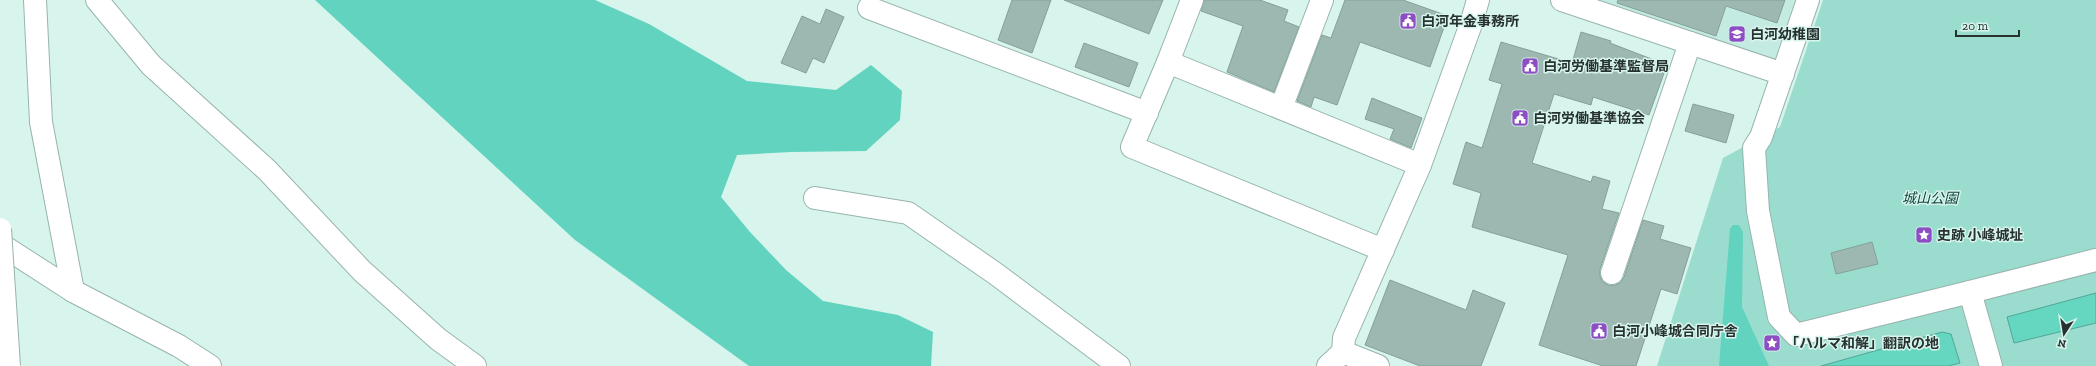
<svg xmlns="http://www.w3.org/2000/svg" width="2096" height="366" font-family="'Zilla Slab','Noto Sans JP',serif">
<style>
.built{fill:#c4ebe1}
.green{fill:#9adccd}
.forest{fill:#61d3be}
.water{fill:#65d7c1;stroke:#52a696}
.pier{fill:#d7f4ed}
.building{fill:#9cb8b1;stroke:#85a099}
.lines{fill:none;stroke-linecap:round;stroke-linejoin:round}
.minor-casing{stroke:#98b4ad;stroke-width:24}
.minor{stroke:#fff;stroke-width:22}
.highway-bridge-casing{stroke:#98b4ad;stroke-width:24;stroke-linecap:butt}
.highway-bridge{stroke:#fff;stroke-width:22}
.labels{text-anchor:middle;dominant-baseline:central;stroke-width:3;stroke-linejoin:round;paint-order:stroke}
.poi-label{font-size:14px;font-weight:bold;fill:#273230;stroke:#d7f4ed;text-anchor:start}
.park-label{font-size:14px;font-style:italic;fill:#0a3f37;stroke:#d7f4ed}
</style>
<rect width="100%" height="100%" fill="#d7f4ed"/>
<!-- built -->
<path class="built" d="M1584,0H1803L1780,67Z"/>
<!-- green -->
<path class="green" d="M1823,0H2096V366H1657L1723,158L1780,127Z"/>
<!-- forest -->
<g class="forest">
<path d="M315,0H595L649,24L747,81L836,90L871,65L902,91L900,120L866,151L791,152L737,155L721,197L750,232L786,270L823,301L898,315L933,332L931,366H749L575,240Z"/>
<path d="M1733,225H1739L1743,232L1742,307L1769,366H1719L1730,229Z"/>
</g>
<!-- water -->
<g class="water">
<path d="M2096,293V323L2014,343L2007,317Z"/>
<path d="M1942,332L1951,334L1960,363L1949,366H1821Z"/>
</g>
<!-- pier -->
<path class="pier" d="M1,329L33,356V366H0Z"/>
<!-- building -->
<g class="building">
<path d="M1012,0H1051L1032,53L998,40Z"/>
<path d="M1064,0H1163L1149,34Z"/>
<path d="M1204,0H1260L1288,10L1284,21L1299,27L1274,92L1227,72L1243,26L1201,11Z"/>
<path d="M1345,0H1403L1448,16L1430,67L1360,42L1337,105L1314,97L1311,107L1297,101L1322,35L1331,38Z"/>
<path d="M1618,0H1785L1777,23L1726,6L1716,36L1617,3Z"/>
<path d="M826,9L844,17L824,63L813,58L806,73L781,63L802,16L820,24Z"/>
<path d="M1581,32L1611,41L1610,43L1667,65L1649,115L1593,97L1591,105L1554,94L1532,163L1591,182L1593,176L1610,181L1602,209L1619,213L1600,269V276L1602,281L1608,285H1615L1620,283L1624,277L1643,220L1664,226L1660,239L1691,248L1677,294L1661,289L1636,366H1603L1539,345L1568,255L1472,227L1481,193L1453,184L1466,142L1482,148L1502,84L1489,80L1501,42L1572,63Z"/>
<path d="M1084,43L1138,63L1129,87L1075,67Z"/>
<path d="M1372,98L1422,118L1411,148L1390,139L1394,129L1365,119Z"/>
<path d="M1693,104L1734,115L1726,143L1685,131Z"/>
<path d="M1872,242L1878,264L1836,274L1831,253Z"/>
<path d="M1390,280L1466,310L1473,290L1505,303L1481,366H1420L1365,345Z"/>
</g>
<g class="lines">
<!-- minor casing -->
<g class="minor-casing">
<g id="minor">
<path d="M35,0L41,122L73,291"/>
<path d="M97,0L151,65L267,170L362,271L438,339L475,366"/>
<path d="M1192,0L1168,62L1132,147L1383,250"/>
<path d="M1562,0L1783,74"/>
<path d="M1808,0L1761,137L1754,148L1758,211L1779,317L1796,335L1970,292L1991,366"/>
<path d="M869,8L1147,113"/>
<path d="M1168,62L1420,165"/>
<path d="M1281,108L1322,0"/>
<path d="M815,198L908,213L996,274L1119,366"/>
<path d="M0,244L73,291L179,346L210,366"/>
<path d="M1612,273L1690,43"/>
<path d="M1970,292L2096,260"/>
<path d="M1343,352L1378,366"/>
<path d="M1328,366L1343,352L1344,338L1420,165L1471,24L1478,0"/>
</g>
</g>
<!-- minor -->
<use href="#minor" class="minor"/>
<!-- highway-bridge casing -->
<g class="highway-bridge-casing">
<path id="highway-bridge" d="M0,229L9,366"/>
</g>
<!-- highway-bridge -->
<use href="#highway-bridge" class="highway-bridge"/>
</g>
<!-- icons -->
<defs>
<g id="civic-square" transform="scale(0.9)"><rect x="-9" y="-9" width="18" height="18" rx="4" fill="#8d4ec3" stroke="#d7f4ed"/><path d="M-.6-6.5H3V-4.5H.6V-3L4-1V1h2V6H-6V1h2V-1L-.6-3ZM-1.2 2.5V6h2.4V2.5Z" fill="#fff"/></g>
<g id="school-square" transform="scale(0.9)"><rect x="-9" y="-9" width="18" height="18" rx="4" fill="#8d4ec3" stroke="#d7f4ed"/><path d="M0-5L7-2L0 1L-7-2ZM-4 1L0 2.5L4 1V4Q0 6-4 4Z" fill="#fff"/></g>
<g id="sight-square" transform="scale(0.9)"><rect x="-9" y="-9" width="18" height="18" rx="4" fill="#8d4ec3" stroke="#d7f4ed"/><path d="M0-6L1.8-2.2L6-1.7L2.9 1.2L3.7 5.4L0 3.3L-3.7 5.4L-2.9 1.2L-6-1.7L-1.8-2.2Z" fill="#fff"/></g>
</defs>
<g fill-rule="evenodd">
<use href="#civic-square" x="1408" y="21"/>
<use href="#school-square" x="1737" y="34"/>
<use href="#civic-square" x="1530" y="66"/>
<use href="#civic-square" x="1520" y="118"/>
<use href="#sight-square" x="1924" y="235"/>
<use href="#civic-square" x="1599" y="331"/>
<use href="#sight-square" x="1772" y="343"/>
</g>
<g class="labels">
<!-- poi labels -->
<g class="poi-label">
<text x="1421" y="21">白河年金事務所</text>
<text x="1750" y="34">白河幼稚園</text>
<text x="1543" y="66">白河労働基準監督局</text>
<text x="1533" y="118">白河労働基準協会</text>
<text x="1937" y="235">史跡 小峰城址</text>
<text x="1612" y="331">白河小峰城合同庁舎</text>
<text x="1785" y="343">「ハルマ和解」翻訳の地</text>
</g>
<!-- park labels -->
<g class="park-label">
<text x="1930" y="198">城山公園</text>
</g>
</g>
<!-- north arrow -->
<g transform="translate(2064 334) rotate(192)" stroke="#d7f4ed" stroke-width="3" paint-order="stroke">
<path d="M0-3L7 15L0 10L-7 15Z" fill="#273230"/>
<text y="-6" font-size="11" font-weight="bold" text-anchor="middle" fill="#273230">N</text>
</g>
<!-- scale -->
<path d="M1956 30v6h63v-6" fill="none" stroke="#273230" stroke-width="2"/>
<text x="1962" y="30" font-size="12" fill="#273230" stroke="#d7f4ed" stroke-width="3" paint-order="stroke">20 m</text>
</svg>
